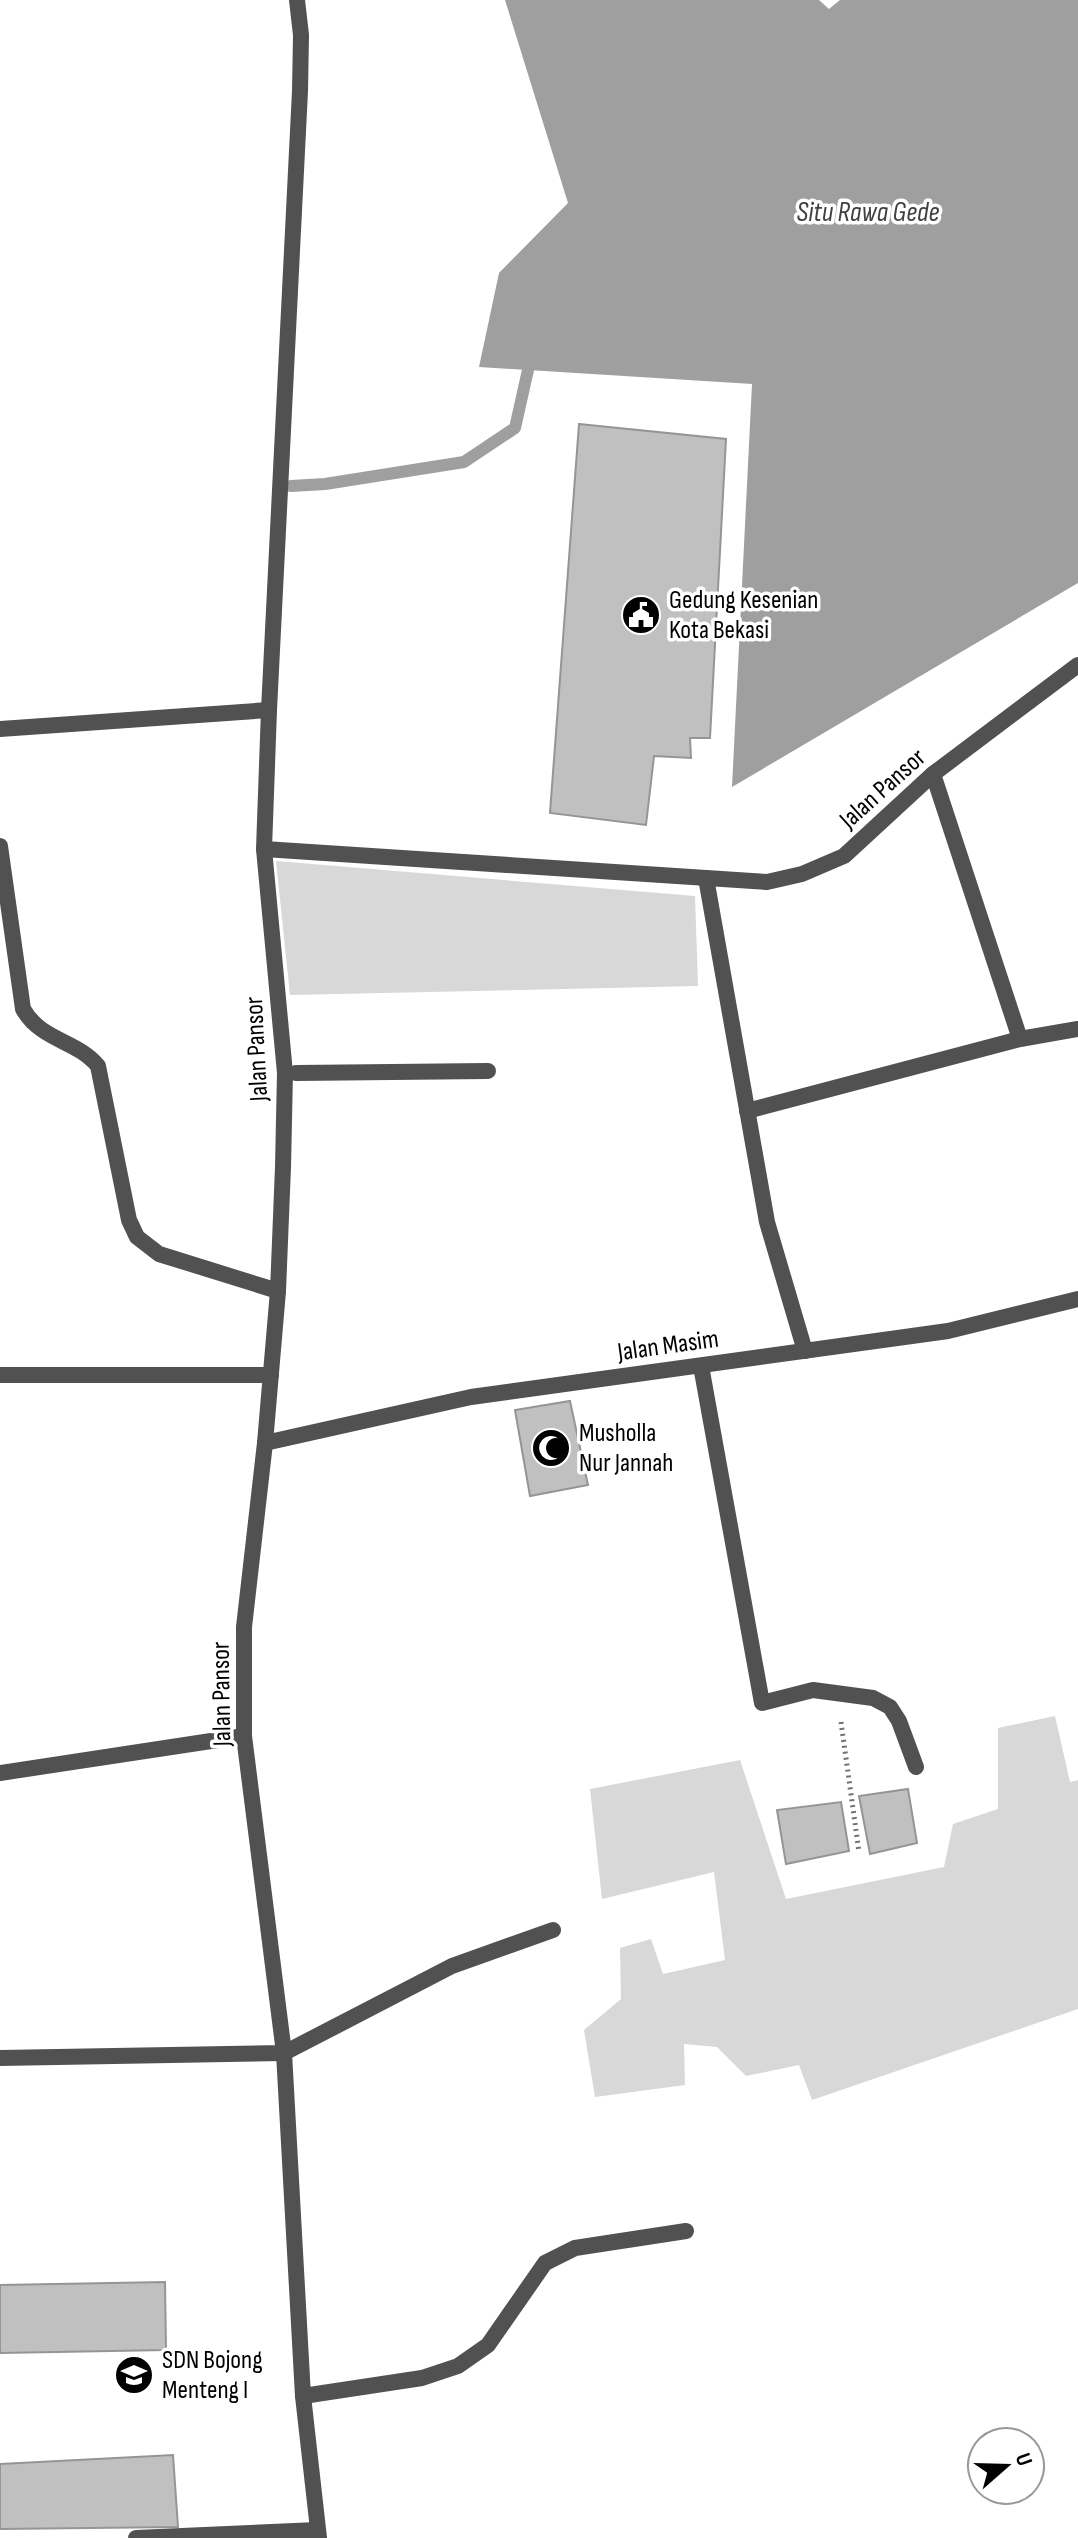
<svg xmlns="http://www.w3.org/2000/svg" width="1078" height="2538" font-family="'Sofia Sans Condensed',sans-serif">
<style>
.green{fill:#d8d8d8}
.water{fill:#9f9f9f}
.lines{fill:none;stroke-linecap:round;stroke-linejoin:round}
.stream{stroke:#9f9f9f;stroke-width:12}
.building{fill:#c0c0c0;stroke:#959595;stroke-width:2}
.path{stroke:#737373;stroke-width:5;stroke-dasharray:2 4;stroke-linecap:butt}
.lane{stroke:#515151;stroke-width:16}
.street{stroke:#515151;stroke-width:16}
.labels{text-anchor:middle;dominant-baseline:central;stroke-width:7;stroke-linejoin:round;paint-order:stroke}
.poi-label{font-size:26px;fill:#000;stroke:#fff;text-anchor:start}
.street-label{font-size:26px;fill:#000;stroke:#fff}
.water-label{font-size:28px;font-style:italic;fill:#404040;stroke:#fff}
</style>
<rect width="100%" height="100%" fill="#fff"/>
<!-- green -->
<g class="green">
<path d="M276,861L695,896L698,986L290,995Z"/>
<path d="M1055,1716L1070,1782L1078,1780V2009L812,2100L799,2065L746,2076L717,2047L684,2044L685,2085L595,2097L584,2030L621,1999L620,1948L651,1939L663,1974L725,1960L714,1872L602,1899L590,1789L740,1760L786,1899L944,1867L953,1824L998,1809V1728Z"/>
</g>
<!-- water -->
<path class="water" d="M505,0H819L829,9L840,0H1078V583L732,787L752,384L479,367L499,273L568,203Z"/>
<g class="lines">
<!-- stream -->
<path class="stream" d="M291,486L325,484L464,462L515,428L528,370"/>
</g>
<!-- building -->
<g class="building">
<path d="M579,424L726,439L710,738H690L691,758L654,756L646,825L550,813Z"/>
<path d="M570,1401L588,1485L530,1496L515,1410Z"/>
<path d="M908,1789L917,1843L870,1854L859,1796Z"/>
<path d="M841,1802L849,1851L786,1864L777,1810Z"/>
<path d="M165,2282L166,2350L0,2353V2285Z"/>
<path d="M173,2455L178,2527L0,2529V2464Z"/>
</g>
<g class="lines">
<!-- path -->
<path class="path" d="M841,1722L859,1852"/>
<!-- lane -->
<g class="lane">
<path d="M296,1073L488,1071"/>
<path d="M303,2396L422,2378L458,2366L488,2345L545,2263L575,2248L686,2231"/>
</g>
<!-- street -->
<g class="street">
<path d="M297,0L301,35L300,91L269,710L264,849L285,1073L283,1167L278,1291L265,1443L244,1627V1736L284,2053L303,2396L319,2538"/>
<path d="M0,729L269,710"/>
<path d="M933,774L1020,1039"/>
<path d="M0,846L23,1009C41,1041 77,1040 98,1066L129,1220L137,1237L159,1254L278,1291"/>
<path d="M264,849L767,882L802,874L844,856L933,774L1078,665"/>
<path d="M706,878L767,1222L805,1351"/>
<path d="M747,1111L1020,1039L1078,1029"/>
<path d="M701,1366L762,1703L813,1690L873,1698L890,1707L899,1721L916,1767"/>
<path d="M0,1375H271"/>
<path d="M265,1443L471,1397L948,1331L1078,1299"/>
<path d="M0,1773L244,1736"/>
<path d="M0,2058L284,2053L452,1966L553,1930"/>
<path d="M136,2538L317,2530"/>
</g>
</g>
<!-- icons -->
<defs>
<g id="civic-disc" transform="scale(2)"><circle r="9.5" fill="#000" stroke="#fff"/><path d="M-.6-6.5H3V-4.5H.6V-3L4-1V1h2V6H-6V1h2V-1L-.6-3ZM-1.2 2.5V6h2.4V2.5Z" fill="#fff"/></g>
<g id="mosque-disc" transform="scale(2)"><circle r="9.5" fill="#000" stroke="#fff"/><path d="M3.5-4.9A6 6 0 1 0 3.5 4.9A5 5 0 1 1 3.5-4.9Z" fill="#fff"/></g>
<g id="school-disc" transform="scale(2)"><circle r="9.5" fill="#000" stroke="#fff"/><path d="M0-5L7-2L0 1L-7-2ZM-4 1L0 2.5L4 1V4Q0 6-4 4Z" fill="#fff"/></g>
</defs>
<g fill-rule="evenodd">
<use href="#civic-disc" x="641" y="615"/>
<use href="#mosque-disc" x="551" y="1448"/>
<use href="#school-disc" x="134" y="2375"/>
</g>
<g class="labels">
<!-- poi labels -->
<g class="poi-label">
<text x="669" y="600">Gedung Kesenian<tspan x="669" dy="30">Kota Bekasi</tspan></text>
<text x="579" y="1433">Musholla<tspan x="579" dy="30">Nur Jannah</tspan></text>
<text x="162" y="2360">SDN Bojong<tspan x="162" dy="30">Menteng I</tspan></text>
</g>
<!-- street labels -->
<g class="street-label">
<text transform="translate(883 789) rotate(-42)">Jalan Pansor</text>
<text transform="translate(257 1049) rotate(-93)">Jalan Pansor</text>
<text transform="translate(668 1346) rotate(-8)">Jalan Masim</text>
<text transform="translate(222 1694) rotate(-91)">Jalan Pansor</text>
</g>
<!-- water labels -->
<g class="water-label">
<text x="868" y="212">Situ Rawa Gede</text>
</g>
</g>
<!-- north arrow -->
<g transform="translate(1006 2466) rotate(70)"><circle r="38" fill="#ffffff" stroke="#999999" stroke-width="2"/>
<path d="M0-6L14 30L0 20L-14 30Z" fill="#000000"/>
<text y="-12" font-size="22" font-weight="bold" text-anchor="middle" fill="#000000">U</text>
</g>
</svg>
